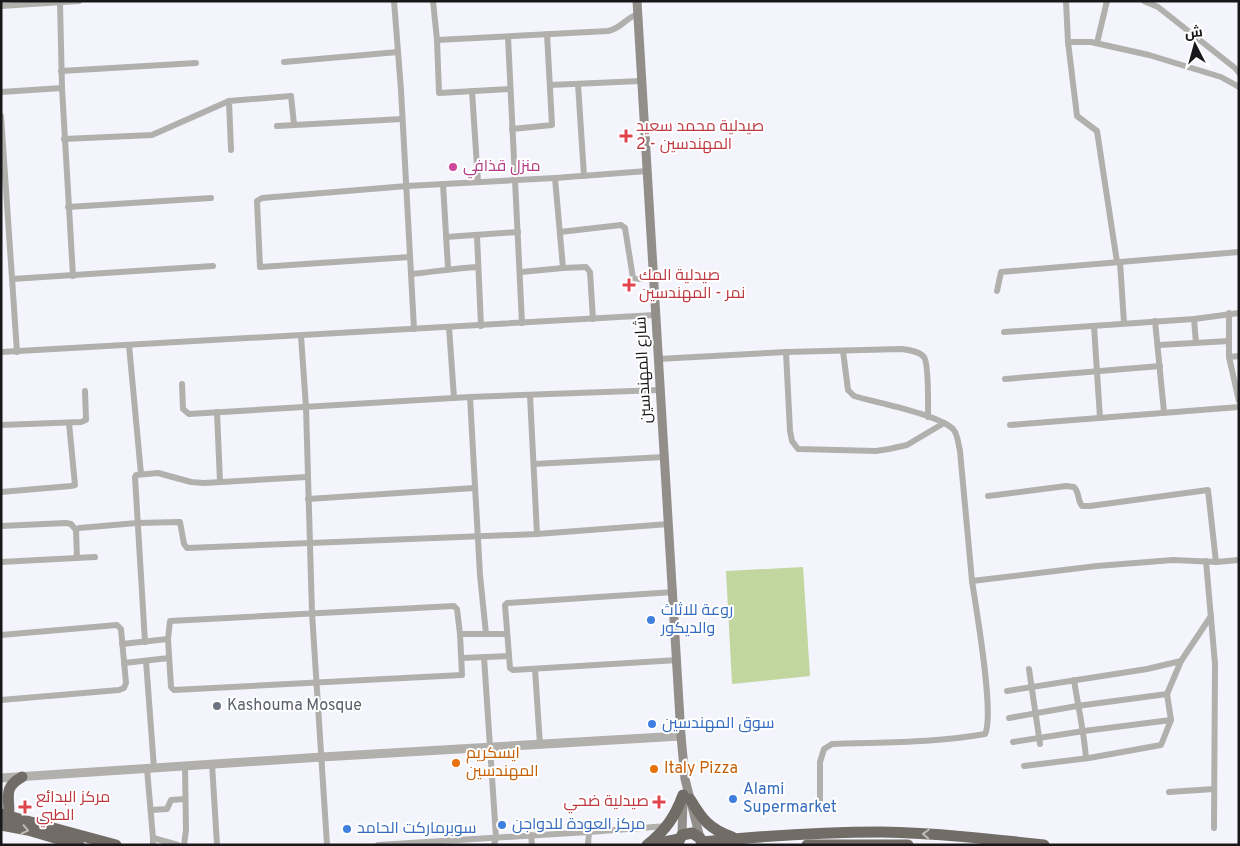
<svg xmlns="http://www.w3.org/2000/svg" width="1240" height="846" font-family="Overpass,Cairo,sans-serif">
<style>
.green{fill:#c1d79f}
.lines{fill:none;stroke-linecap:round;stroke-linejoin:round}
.minor{stroke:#b2b0ad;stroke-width:6}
.tertiary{stroke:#b2b0ad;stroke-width:9}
.secondary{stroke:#928e8a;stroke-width:9}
.trunk{stroke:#716c66;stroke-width:11}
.oneway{stroke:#bfbdba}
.health-dot{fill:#e0444e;stroke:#fff;stroke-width:2}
.hotel-dot{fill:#d1479c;stroke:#fff;stroke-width:2}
.shop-dot{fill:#3f7fe0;stroke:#fff;stroke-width:2}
.worship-dot{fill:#6b7280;stroke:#fff;stroke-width:2}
.food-dot{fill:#e8710a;stroke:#fff;stroke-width:2}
.labels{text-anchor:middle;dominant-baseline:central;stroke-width:4;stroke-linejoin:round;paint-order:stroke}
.health-label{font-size:16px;fill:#be3a42;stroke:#fff;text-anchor:start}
.hotel-label{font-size:16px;fill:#b23c85;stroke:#fff;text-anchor:start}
.street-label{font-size:16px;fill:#18181b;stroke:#fff}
.shop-label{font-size:16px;fill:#366cbe;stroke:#fff;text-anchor:start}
.worship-label{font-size:16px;fill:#5b616d;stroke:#fff;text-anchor:start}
.food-label{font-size:16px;fill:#c56008;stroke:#fff;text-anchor:start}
</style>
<rect width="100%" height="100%" fill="#f4f4fc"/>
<!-- green -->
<path class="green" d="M803,567L810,676L732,684L726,571Z"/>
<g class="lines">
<!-- minor -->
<g class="minor">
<path d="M394,1L401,90L414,329"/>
<path d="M433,1L437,40L439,93L510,89"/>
<path d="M1066,1L1068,42L1077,116L1097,131L1117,262"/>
<path d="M1144,1L1158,7L1235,68L1239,73"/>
<path d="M60,2L62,88L73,276"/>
<path d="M1,6L79,1"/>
<path d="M508,37L522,323"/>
<path d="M437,40L608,31C622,28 624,19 638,14"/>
<path d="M1068,42H1091L1149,55L1221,77L1239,87"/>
<path d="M1097,43L1107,1"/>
<path d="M284,62L398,52"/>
<path d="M61,71L196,63"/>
<path d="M578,84L584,176"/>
<path d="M550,85L641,81"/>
<path d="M472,91L478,182"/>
<path d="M1,92L62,88"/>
<path d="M1,116L17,352"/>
<path d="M277,126L402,119"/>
<path d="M512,129L552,125L547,34"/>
<path d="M64,139L152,135L229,101"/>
<path d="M231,150L229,101L291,96L294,124"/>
<path d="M555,178L563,268"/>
<path d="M443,184L448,268"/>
<path d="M68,207L211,198"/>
<path d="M560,232L621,225L625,228L633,278L636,279L653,278"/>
<path d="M477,236L481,326"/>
<path d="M446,237L518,232"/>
<path d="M410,257L260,267L257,201L262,198L407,186L555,178L647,171"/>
<path d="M1120,262L1124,323"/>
<path d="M521,272L563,268L586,267L590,272L593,319"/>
<path d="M411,274C434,272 455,268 478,267"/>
<path d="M12,279L213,266"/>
<path d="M997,291L1001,272L1239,252"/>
<path d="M1229,313V357L1239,401"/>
<path d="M1194,319L1196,343"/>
<path d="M1155,321L1164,412"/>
<path d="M1094,326L1100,418"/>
<path d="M449,327L454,398"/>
<path d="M1004,332L1194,319L1239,313"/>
<path d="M301,336L306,407L312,613L327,845"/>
<path d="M129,345L141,474"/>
<path d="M1159,345L1229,341"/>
<path d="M843,351L848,390L854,396C877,403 937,414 953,429C958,434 958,444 960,451L972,581L1097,566L1173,560L1216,562L1239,560"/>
<path d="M1,352L655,315"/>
<path d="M786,352L790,431L792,441L798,449L876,451L889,449L907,445L944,423"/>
<path d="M1229,357L1239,356"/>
<path d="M658,359L786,352L902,349C909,350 919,351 924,357C929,364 928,405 928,417"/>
<path d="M1005,379L1160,366"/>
<path d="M182,384L183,409L189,414L470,397L660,390"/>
<path d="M530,395L537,534"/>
<path d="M470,397L480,575L486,634"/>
<path d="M217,412L220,482"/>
<path d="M1,425L81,422L86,420L85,391"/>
<path d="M1010,425L1239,407"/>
<path d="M534,464L664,457"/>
<path d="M1,492L71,486L75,485L69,423"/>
<path d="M988,496L1066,486L1074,487C1080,493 1077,500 1082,506H1090L1208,490L1216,562"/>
<path d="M308,499L474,488"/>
<path d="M1,526L66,523L71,524L76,530"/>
<path d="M77,558L76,530L79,528L137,523L180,522L184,544L187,548L537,534L669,524"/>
<path d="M1206,561L1215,664L1214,828"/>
<path d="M1,562L95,557"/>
<path d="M674,592L507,603L505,605L510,668L513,670L678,660"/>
<path d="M454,606L457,609L460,634L462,675L174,690L171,687L168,639L170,621Z"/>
<path d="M460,634H507"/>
<path d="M1,635L117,625L121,629L126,683L124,688L119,690L1,700"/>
<path d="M145,642L135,477L136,475L158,473L191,482L204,483L307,477"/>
<path d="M122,644L168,639"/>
<path d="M484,657L496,837L494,845"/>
<path d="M462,658L509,656"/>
<path d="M146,661L154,768"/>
<path d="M124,663L169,658"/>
<path d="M535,669L540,745"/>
<path d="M1029,669L1040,744"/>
<path d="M1074,680C1078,706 1084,732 1086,758"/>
<path d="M1007,691L1147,669L1181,661L1211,616"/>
<path d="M1009,718L1077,706L1167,694L1181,661"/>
<path d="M1013,742L1084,731L1171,720L1167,694"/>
<path d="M212,764L217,845"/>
<path d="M1024,766L1089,758L1161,745L1171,720"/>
<path d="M147,769L153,838"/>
<path d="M1169,792L1214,789"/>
<path d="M820,809V762L824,749L832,744C883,742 934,743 985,734C995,715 976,608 972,581"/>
<path d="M151,810L167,809L171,800L185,799"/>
<path d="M589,832L667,826"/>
<path d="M531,835L532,845"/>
<path d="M153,845V838L178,845"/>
<path d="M184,845L186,830L185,766"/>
<path d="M378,845L589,832L588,845"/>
</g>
<!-- tertiary -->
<path class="tertiary" d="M1,778L322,757L681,736"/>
<!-- secondary -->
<g class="secondary">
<path d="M637,1L681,736L685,779L700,838"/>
<path d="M682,835L683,799"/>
</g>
<!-- trunk -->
<g class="trunk">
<path d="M690,799C702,819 709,829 732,837"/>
<path d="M1,814L116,845"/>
<path d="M8,820C12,800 0,789 22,777"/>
<path d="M1,825L28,830L79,845"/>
<path d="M702,842C762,836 821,832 881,832C936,833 990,839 1044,845"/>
<path d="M647,845C665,831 675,817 683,795"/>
<path d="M650,845L679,839"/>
<path d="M677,845L682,835L692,833L700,838L702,845"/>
<path d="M807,845H908"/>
</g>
</g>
<!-- one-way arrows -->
<defs><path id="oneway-chevron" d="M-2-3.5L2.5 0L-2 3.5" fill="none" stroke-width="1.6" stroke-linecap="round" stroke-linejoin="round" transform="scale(1.25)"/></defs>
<g class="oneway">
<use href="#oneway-chevron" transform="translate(25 830) rotate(13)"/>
<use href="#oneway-chevron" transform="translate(926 834) rotate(-177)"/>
</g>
<!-- markers -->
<g class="health-dot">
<path d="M623.5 128.5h5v5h5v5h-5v5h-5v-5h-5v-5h5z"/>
<path d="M626.5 277.5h5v5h5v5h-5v5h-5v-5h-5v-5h5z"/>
<path d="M656.5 794.5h5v5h5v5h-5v5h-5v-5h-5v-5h5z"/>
<path d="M22.5 799.5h5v5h5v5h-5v5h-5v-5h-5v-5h5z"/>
</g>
<circle class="hotel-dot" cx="453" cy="167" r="5"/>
<g class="shop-dot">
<circle cx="651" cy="620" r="5"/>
<circle cx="652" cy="724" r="5"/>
<circle cx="733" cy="799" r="5"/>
<circle cx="502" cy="825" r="5"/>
<circle cx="347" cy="829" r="5"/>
</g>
<circle class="worship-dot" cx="217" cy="706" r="5"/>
<g class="food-dot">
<circle cx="456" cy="763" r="5"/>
<circle cx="654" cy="769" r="5"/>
</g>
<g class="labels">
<!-- health labels -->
<g class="health-label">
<text x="636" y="127">صيدلية محمد سعيد<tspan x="636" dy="18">2 - المهندسين</tspan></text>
<text x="639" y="276">صيدلية المك<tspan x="639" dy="18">نمر - المهندسين</tspan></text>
<text x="36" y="798">مركز البدائع<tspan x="36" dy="18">الطبي</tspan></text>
<text x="649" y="802" text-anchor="end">صيدلية ضحي</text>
</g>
<!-- hotel labels -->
<g class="hotel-label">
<text x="463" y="167">منزل قذافي</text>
</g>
<!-- street labels -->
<g class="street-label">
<text transform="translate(644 370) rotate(-93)">شارع المهندسين</text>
</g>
<!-- shop labels -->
<g class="shop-label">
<text x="661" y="611">روعة للاثاث<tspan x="661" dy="18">والديكور</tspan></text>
<text x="662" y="724">سوق المهندسين</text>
<text x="743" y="790">Alami<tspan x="743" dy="18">Supermarket</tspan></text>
<text x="512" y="825">مركز العودة للدواجن</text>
<text x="357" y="829">سوبرماركت الحامد</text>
</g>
<!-- worship labels -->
<g class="worship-label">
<text x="227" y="706">Kashouma Mosque</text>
</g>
<!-- food labels -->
<g class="food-label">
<text x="466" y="754">ايسكريم<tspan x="466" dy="18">المهندسين</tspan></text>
<text x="664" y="769">Italy Pizza</text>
</g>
</g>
<!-- border -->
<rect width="1240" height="846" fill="none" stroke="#18181b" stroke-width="5"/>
<!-- north arrow -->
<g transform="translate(1195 45) rotate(354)" stroke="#ffffff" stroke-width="4" paint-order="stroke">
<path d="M0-4L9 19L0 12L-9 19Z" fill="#18181b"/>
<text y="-8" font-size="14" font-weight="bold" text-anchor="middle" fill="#18181b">ش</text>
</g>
</svg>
